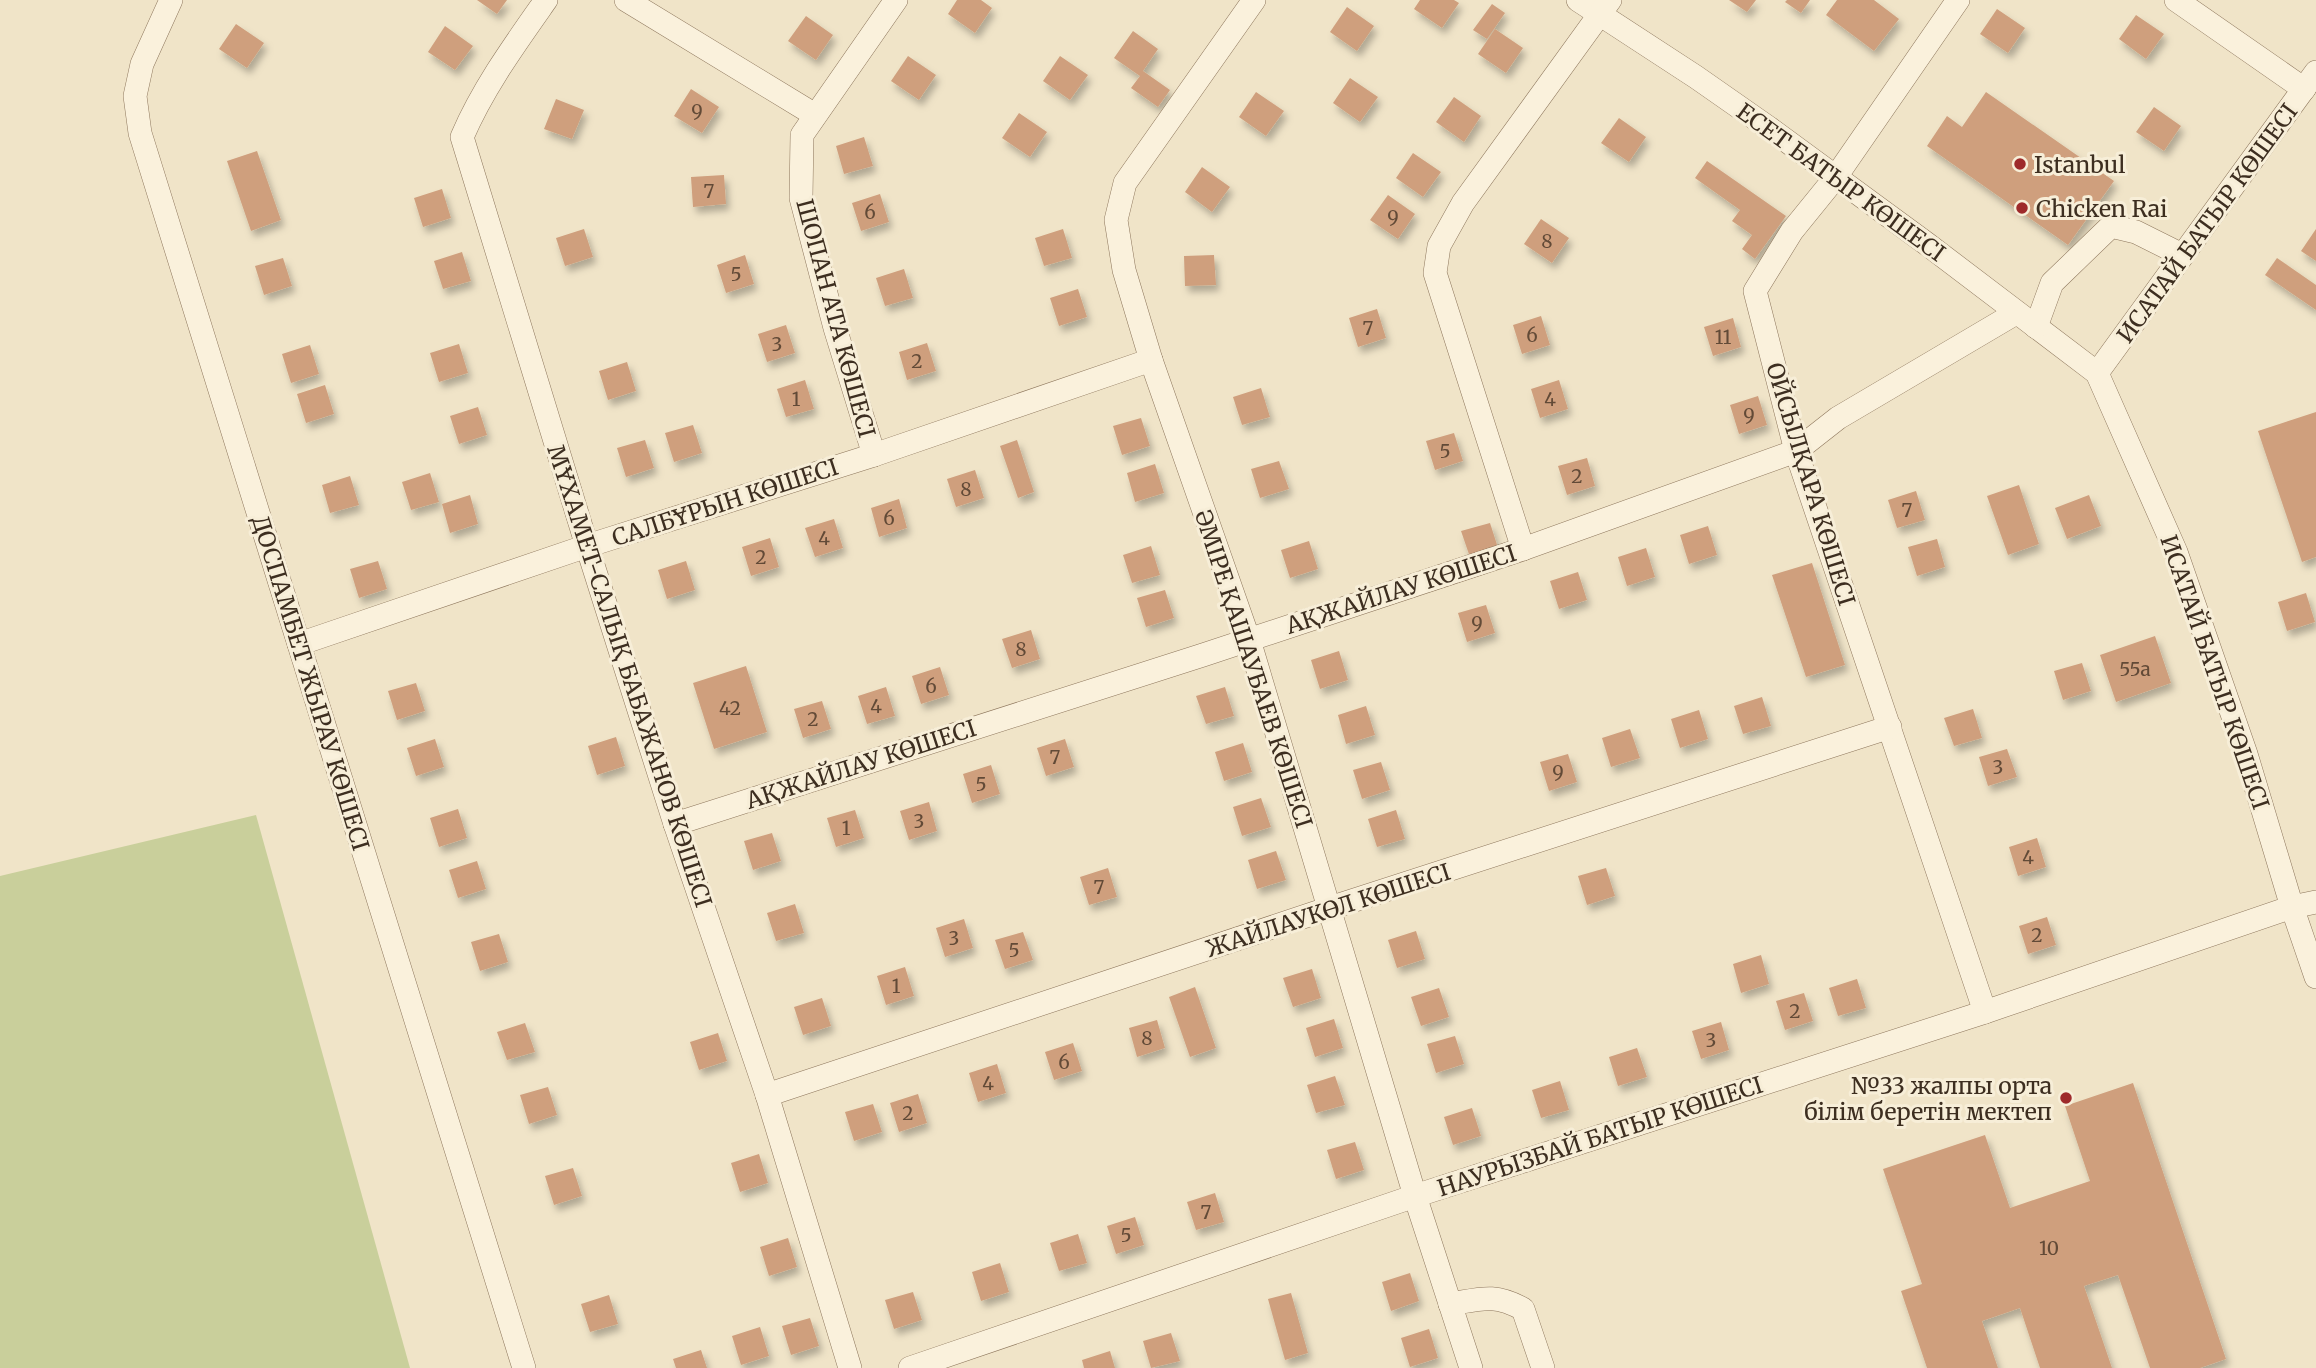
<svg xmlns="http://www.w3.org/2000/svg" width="2316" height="1368" font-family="Merriweather,serif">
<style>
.green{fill:#c9cf9b}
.building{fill:#cf9f7d;filter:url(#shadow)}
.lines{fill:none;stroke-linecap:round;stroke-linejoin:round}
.minor-casing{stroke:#8d765c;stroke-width:24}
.minor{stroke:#faf1dc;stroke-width:23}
.poi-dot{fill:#9e2a2b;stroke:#f7eed8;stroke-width:2.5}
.labels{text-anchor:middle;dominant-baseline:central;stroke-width:6;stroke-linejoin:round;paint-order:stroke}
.number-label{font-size:19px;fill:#624a37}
.poi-label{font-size:23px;fill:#3d2e20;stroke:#f7eed8;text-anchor:start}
.street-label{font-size:23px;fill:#3d2e20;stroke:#f7eed8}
</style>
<defs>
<filter id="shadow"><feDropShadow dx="3.5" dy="6" stdDeviation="3.5" flood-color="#0004"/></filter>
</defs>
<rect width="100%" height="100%" fill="#f0e4c8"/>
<!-- green -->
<path class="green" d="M256,815L410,1368H0V876Z"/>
<!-- building -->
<g class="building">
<path d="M477,0H507L497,14Z"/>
<path d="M957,0H981L992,8L975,33L948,14Z"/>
<path d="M1420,0H1454L1459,3L1442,28L1414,9Z"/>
<path d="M1729,0H1756L1747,12Z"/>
<path d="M1787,0H1810L1801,13L1785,2Z"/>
<path d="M1837,0H1874L1899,19L1874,51L1826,15Z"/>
<path d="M1492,4L1505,13L1487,39L1473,30Z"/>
<path d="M1347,7L1374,26L1357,51L1330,32Z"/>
<path d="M1997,9L2025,28L2008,53L1980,34Z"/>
<path d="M2136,15L2164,34L2146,59L2119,39Z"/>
<path d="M806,16L833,35L816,60L788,41Z"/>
<path d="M236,24L264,43L247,68L219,49Z"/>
<path d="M445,26L473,46L455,70L428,52Z"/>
<path d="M1495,29L1523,48L1506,73L1478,54Z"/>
<path d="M1133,31L1158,49L1143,71L1170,90L1158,107L1131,88L1140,76L1114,58Z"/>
<path d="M908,56L936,75L919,100L891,81Z"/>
<path d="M1060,56L1088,75L1070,100L1043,81Z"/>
<path d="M1350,78L1378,97L1360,122L1333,103Z"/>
<path d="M691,89L719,107L702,133L674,116Z"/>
<path d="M1256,92L1284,111L1266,136L1239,117Z"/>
<path d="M1986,92L2114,181L2068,245L1927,146L1947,116L1962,127Z"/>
<path d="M1454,97L1481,116L1464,142L1436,122Z"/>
<path d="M556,99L584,110L572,139L544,129Z"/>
<path d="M2154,107L2181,126L2164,151L2136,132Z"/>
<path d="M1019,113L1047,132L1030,157L1002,138Z"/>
<path d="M1619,118L1646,137L1629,162L1601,143Z"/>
<path d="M864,137L873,166L844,174L836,146Z"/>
<path d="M257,151L281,220L251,231L227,161Z"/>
<path d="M1413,153L1441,172L1423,197L1396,178Z"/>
<path d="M1707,161L1786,216L1755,259L1742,249L1752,235L1732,221L1740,210L1695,178Z"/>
<path d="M1202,167L1230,187L1212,212L1185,192Z"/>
<path d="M724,175L726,204L693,207L691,177Z"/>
<path d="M442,189L451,218L423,227L414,198Z"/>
<path d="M880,194L889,222L861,231L852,203Z"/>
<path d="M1388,195L1415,214L1398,239L1370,220Z"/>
<path d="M1541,219L1569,238L1552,263L1524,244Z"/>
<path d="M584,229L593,257L565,266L556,238Z"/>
<path d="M1063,229L1072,258L1044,266L1035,238Z"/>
<path d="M2316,229V261L2301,251Z"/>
<path d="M462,252L471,281L443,289L434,261Z"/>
<path d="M745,255L754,284L726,293L717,265Z"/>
<path d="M1214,255L1216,285L1185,286L1184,256Z"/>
<path d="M283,258L292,286L264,295L255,266Z"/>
<path d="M2277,258L2316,285V310L2265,275Z"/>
<path d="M904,269L913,298L885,306L876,278Z"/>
<path d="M1078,289L1087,317L1059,326L1050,298Z"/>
<path d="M1377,309L1386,338L1358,347L1349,318Z"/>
<path d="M1541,316L1550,345L1522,354L1513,325Z"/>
<path d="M1733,318L1741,347L1713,356L1704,327Z"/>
<path d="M786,325L795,353L767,362L758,334Z"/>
<path d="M927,343L936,371L907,380L899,352Z"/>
<path d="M459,344L468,373L439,382L430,353Z"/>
<path d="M310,345L319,374L291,383L282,354Z"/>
<path d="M627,362L636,391L608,400L599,371Z"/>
<path d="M805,380L814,409L786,417L777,389Z"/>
<path d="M1559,380L1568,409L1540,418L1531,389Z"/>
<path d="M325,385L334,414L306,423L297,394Z"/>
<path d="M1261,388L1270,417L1242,425L1233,397Z"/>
<path d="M1758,396L1767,425L1739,434L1730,405Z"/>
<path d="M478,407L487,435L459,444L450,416Z"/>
<path d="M2316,412V557L2302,562L2258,431Z"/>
<path d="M1141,418L1150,446L1122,455L1113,426Z"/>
<path d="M693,425L702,453L674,462L665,433Z"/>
<path d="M1454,433L1463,461L1435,470L1426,441Z"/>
<path d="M645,440L654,468L626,477L617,448Z"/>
<path d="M1017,440L1034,492L1018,498L1000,446Z"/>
<path d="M1587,458L1595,486L1567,495L1558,466Z"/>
<path d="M1279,461L1289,489L1260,498L1251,469Z"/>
<path d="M1155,464L1164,493L1135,502L1127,473Z"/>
<path d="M975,470L984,498L956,507L947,479Z"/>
<path d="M430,473L439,502L411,510L402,482Z"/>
<path d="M350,476L359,505L330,513L322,485Z"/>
<path d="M2019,485L2039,544L2008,555L1987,496Z"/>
<path d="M1916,491L1925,520L1897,528L1888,500Z"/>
<path d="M470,495L478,524L450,533L442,504Z"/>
<path d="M2089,495L2101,526L2067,539L2055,508Z"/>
<path d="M899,499L907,528L879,537L871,508Z"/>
<path d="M834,519L843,548L815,557L805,528Z"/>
<path d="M1490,523L1499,551L1471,560L1461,531Z"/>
<path d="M1708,526L1717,555L1689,564L1680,535Z"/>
<path d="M770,538L779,567L751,576L742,547Z"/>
<path d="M1937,539L1945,567L1917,576L1908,547Z"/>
<path d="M1309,541L1318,569L1290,578L1281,550Z"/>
<path d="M1151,546L1160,575L1132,583L1123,555Z"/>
<path d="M1646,548L1655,577L1627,586L1618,557Z"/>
<path d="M378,561L387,589L359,598L350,569Z"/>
<path d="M686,561L695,590L667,599L658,570Z"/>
<path d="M1812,563L1845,665L1806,677L1772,575Z"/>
<path d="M1578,572L1587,600L1559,609L1550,581Z"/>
<path d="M1165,590L1174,618L1146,627L1137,598Z"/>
<path d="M2306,593L2315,622L2287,631L2278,602Z"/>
<path d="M1486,605L1495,633L1467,642L1458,613Z"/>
<path d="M1031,630L1040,659L1012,668L1002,639Z"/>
<path d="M2155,636L2171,683L2116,702L2100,655Z"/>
<path d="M1339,651L1348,680L1320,689L1311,660Z"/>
<path d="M2082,663L2091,691L2063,700L2054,671Z"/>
<path d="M746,666L767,732L714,749L693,683Z"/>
<path d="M940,667L949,695L921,704L912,676Z"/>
<path d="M416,683L425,711L397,720L388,691Z"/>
<path d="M886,687L895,716L867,724L858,696Z"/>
<path d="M1225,687L1234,716L1206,724L1196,696Z"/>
<path d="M1762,697L1771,726L1743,734L1734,706Z"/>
<path d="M822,701L831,729L803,738L794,709Z"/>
<path d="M1366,706L1375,735L1346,744L1338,715Z"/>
<path d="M1973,709L1982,738L1954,746L1944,718Z"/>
<path d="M1699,710L1708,739L1680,748L1671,719Z"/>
<path d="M1630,729L1640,758L1611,767L1602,738Z"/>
<path d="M616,737L625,766L597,775L588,746Z"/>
<path d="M435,739L444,767L416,776L407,748Z"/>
<path d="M1065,739L1074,767L1046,776L1037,748Z"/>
<path d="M1243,743L1252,772L1224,781L1215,752Z"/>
<path d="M2007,749L2017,777L1988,786L1979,757Z"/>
<path d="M1568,754L1577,782L1549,791L1540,762Z"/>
<path d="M1381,762L1390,790L1362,799L1353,770Z"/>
<path d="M991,765L1000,794L972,803L963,774Z"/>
<path d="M1261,798L1271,827L1242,836L1233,807Z"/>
<path d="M929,802L937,831L909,840L900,811Z"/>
<path d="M458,809L467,838L439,847L430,818Z"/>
<path d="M855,810L864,838L836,847L827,818Z"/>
<path d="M1396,810L1405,839L1377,847L1368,819Z"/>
<path d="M772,833L781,861L753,870L744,841Z"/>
<path d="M2037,838L2046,867L2018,876L2009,847Z"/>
<path d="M1276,851L1286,880L1257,889L1248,860Z"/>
<path d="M477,861L486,889L458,898L449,870Z"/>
<path d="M1108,868L1117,897L1089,905L1080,877Z"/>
<path d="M1606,868L1615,896L1587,905L1578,876Z"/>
<path d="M795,904L804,933L776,941L767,913Z"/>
<path d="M2047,917L2056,945L2028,954L2019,926Z"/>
<path d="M964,919L973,948L945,957L936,928Z"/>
<path d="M1416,931L1425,959L1397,968L1388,940Z"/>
<path d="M1023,932L1033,960L1005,969L995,940Z"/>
<path d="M499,934L508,962L480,971L471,942Z"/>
<path d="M1761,955L1769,984L1741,993L1733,964Z"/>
<path d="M905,967L914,996L886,1005L877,976Z"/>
<path d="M1312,969L1321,998L1293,1007L1283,978Z"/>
<path d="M1857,979L1866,1008L1838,1016L1829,988Z"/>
<path d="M1195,987L1216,1048L1190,1057L1169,997Z"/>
<path d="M1439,988L1449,1017L1421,1026L1411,997Z"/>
<path d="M1804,993L1813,1021L1785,1030L1776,1001Z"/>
<path d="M822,998L831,1026L803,1035L794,1007Z"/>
<path d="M1334,1019L1343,1048L1315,1057L1306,1028Z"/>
<path d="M1157,1020L1165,1048L1137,1057L1129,1028Z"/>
<path d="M1721,1022L1729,1050L1701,1059L1692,1031Z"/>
<path d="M525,1023L535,1052L507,1060L497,1032Z"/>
<path d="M718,1033L727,1061L699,1070L690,1042Z"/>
<path d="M1455,1036L1464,1064L1436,1073L1427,1044Z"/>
<path d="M1073,1043L1082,1071L1054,1080L1045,1052Z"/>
<path d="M1637,1048L1647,1077L1618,1086L1609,1057Z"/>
<path d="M997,1064L1006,1093L978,1102L969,1073Z"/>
<path d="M1335,1076L1345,1105L1316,1113L1307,1085Z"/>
<path d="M1560,1081L1569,1110L1541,1118L1532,1090Z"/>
<path d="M2133,1083L2226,1359L2200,1368H2150L2118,1275L2084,1286L2112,1368H2040L2020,1308L1982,1321L1998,1368H1927L1901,1291L1922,1284L1883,1169L1985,1135L2010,1208L2090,1181L2065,1106Z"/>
<path d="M548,1087L557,1115L529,1124L520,1095Z"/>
<path d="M918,1094L927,1123L899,1132L890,1103Z"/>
<path d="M873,1104L882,1132L854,1141L845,1112Z"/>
<path d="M1472,1108L1481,1136L1453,1145L1444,1117Z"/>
<path d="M1355,1142L1364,1170L1336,1179L1327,1150Z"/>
<path d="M759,1154L768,1183L740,1192L731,1163Z"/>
<path d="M573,1168L582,1196L554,1205L545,1176Z"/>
<path d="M1215,1193L1224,1222L1196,1230L1187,1202Z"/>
<path d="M1135,1217L1144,1245L1116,1254L1107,1226Z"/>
<path d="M1078,1234L1087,1263L1059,1271L1050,1243Z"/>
<path d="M788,1238L797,1267L769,1276L760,1247Z"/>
<path d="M1000,1263L1009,1292L981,1301L972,1272Z"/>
<path d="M1410,1273L1419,1301L1391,1311L1382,1282Z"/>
<path d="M913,1292L922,1320L894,1329L885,1300Z"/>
<path d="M1291,1293L1308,1353L1285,1360L1268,1299Z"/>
<path d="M609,1295L618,1324L590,1332L581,1304Z"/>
<path d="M810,1318L819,1346L791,1355L782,1326Z"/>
<path d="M760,1327L769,1356L741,1365L732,1336Z"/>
<path d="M1429,1329L1438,1358L1410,1367L1401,1338Z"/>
<path d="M1171,1333L1180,1361L1151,1368L1143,1341Z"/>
<path d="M701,1350L707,1368H676L673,1359Z"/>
<path d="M1110,1351L1115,1368H1084L1082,1360Z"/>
</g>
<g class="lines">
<!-- minor casing -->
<g class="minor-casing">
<g id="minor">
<path d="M171,0L142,64L135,96L140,133L524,1368"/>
<path d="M546,0C515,44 483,88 462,137L587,546L675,824L767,1095L850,1368"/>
<path d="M626,0L815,115"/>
<path d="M1254,0L1125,183L1116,220L1124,270L1151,360L1249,640L1415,1196L1471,1368"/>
<path d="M1578,0L1696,77L1769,128L1927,244L2097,373L2176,552L2246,754L2292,907L2316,977"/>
<path d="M1958,0L1835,178L1792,231L1755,291L1796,451L1985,1012"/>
<path d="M2176,0L2304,89"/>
<path d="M2036,327L2052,283L2111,226L2136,232L2182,255"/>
<path d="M2097,373L2316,72"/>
<path d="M874,455L835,328L801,198L802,135L896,0"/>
<path d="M1523,549L1435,273L1439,246L1463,203L1610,0"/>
<path d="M299,644L587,546L874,455L1151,360"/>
<path d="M675,824L1203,655L1523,549L1796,451L1838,418L2016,313"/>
<path d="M767,1095L1330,908L1890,727"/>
<path d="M1450,1304C1481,1299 1494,1293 1523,1309L1543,1368"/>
<path d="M910,1368L1415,1196L1985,1012L2292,907L2316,902"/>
</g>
</g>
<!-- minor -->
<use href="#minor" class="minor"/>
</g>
<!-- markers -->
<g class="poi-dot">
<circle cx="2020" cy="164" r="7"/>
<circle cx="2022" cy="208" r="7"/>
<circle cx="2066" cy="1098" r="7"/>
</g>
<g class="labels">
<!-- number labels -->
<g class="number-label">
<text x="697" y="111">9</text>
<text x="709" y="191">7</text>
<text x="870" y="212">6</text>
<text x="1393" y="217">9</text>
<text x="1547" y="241">8</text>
<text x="736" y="274">5</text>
<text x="1368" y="328">7</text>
<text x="1532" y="335">6</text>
<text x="1723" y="337">11</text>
<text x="777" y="344">3</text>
<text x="917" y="361">2</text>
<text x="796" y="399">1</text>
<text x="1550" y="399">4</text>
<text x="1749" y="415">9</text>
<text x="1445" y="451">5</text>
<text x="1577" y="476">2</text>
<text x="966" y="489">8</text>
<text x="1907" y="510">7</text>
<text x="889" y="518">6</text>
<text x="824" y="538">4</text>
<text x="761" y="557">2</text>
<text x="1477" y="623">9</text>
<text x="1021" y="649">8</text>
<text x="2135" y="669">55а</text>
<text x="931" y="686">6</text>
<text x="876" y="706">4</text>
<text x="730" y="708">42</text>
<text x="813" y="719">2</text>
<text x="1055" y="757">7</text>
<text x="1998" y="767">3</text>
<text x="1558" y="772">9</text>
<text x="981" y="784">5</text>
<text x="919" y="821">3</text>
<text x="846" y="828">1</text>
<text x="2028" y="857">4</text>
<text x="1099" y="887">7</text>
<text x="2037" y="935">2</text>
<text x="954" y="938">3</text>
<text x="1014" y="950">5</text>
<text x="896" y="986">1</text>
<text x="1795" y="1011">2</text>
<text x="1147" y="1038">8</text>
<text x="1711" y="1040">3</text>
<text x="1064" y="1062">6</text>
<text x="988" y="1083">4</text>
<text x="908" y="1113">2</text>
<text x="1206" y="1212">7</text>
<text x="1126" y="1235">5</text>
<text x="2049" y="1248">10</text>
</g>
<!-- poi labels -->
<g class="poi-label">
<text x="2034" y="164">Istanbul</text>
<text x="2036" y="208">Chicken Rai</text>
<text x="2052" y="1085" text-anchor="end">№33 жалпы орта<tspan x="2052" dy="26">білім беретін мектеп</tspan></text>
</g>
<!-- street labels -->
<g class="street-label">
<text transform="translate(1841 182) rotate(36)">ЕСЕТ БАТЫР КӨШЕСІ</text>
<text transform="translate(2207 223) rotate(-54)">ИСАТАЙ БАТЫР КӨШЕСІ</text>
<text transform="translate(836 318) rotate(75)">ШОПАН АТА КӨШЕСІ</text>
<text transform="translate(1811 484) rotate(73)">ОЙСЫЛҚАРА КӨШЕСІ</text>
<text transform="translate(725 502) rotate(-18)">САЛБҰРЫН КӨШЕСІ</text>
<text transform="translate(1401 589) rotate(-18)">АҚЖАЙЛАУ КӨШЕСІ</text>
<text transform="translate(1254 669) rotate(72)">ӘМІРЕ ҚАШАУБАЕВ КӨШЕСІ</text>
<text transform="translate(2215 672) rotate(71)">ИСАТАЙ БАТЫР КӨШЕСІ</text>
<text transform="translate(630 676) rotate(72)">МҰХАМЕТ-САЛЫҚ БАБАЖАНОВ КӨШЕСІ</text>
<text transform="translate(311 683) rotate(73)">ДОСПАМБЕТ ЖЫРАУ КӨШЕСІ</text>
<text transform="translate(861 764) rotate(-18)">АҚЖАЙЛАУ КӨШЕСІ</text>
<text transform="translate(1328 910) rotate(-18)">ЖАЙЛАУКӨЛ КӨШЕСІ</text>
<text transform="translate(1600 1136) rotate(-18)">НАУРЫЗБАЙ БАТЫР КӨШЕСІ</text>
</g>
</g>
</svg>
